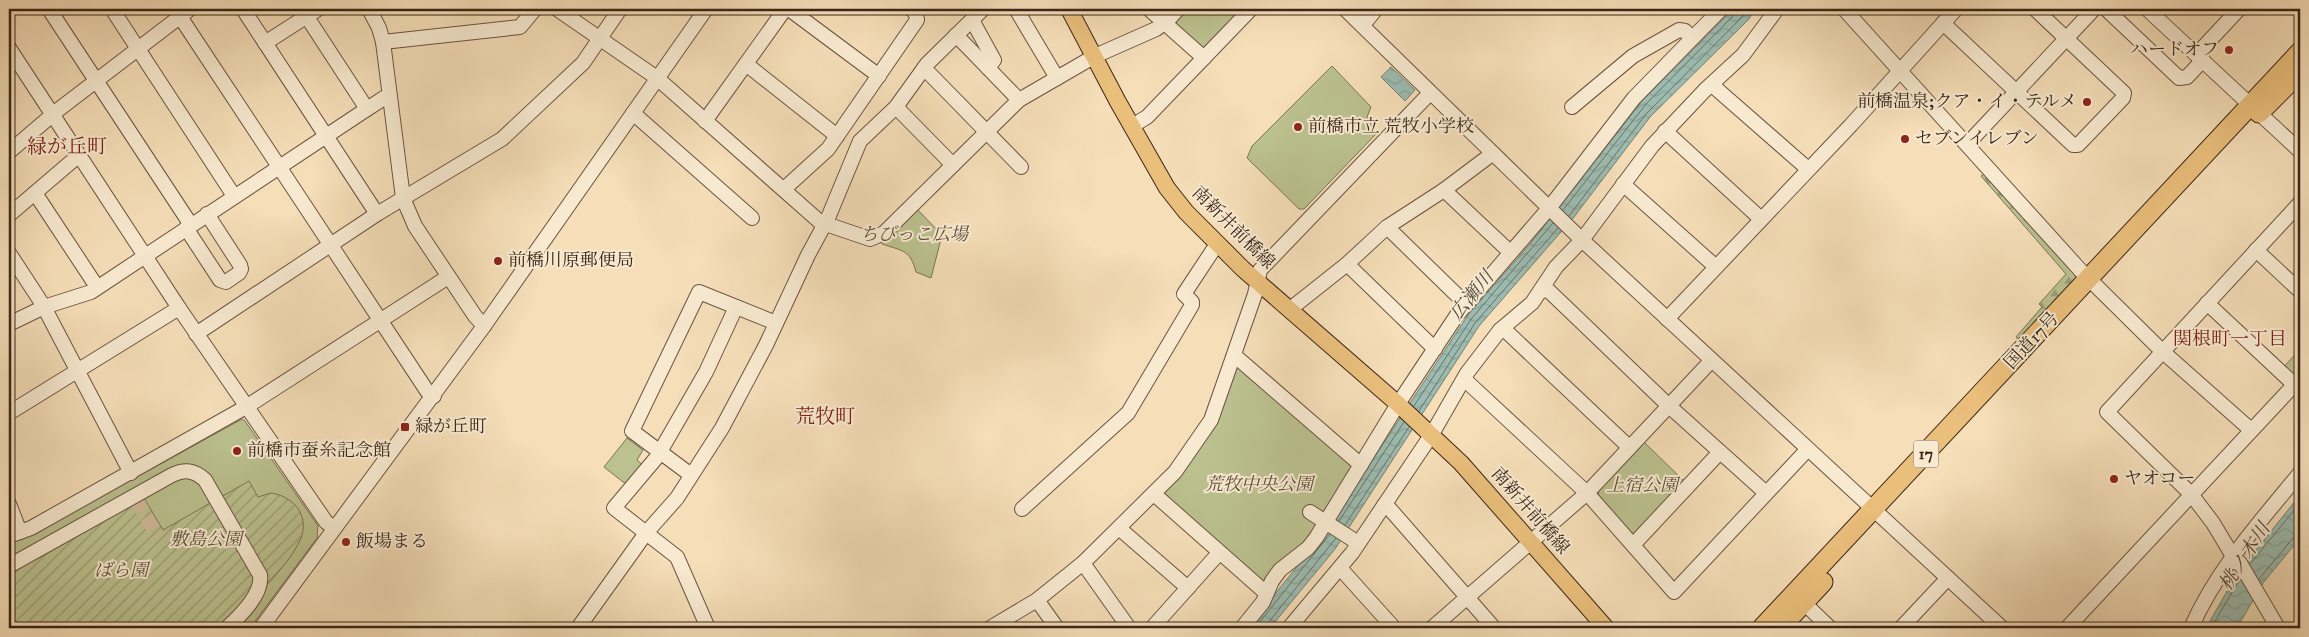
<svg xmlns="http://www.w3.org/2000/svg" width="2309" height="637" font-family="'IM FELL DW Pica','Noto Serif JP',serif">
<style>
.forest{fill:url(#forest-firs);stroke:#7b7454}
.park{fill:#bbc18f;stroke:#7b7454}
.garden{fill:url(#garden-furrows);stroke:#7b7454}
.water{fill:url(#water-waves);stroke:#758074}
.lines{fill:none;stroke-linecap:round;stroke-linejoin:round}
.shore{stroke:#6c7165;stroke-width:1}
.minor-tunnel{stroke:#d0b998;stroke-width:14;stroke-dasharray:14 7;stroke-linecap:butt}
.minor-casing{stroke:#6a5441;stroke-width:16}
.major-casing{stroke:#3b2619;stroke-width:18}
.highway-casing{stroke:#3b2619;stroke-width:21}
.minor{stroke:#f8ead1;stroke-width:14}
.major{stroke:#eabf7c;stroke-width:16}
.highway{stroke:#eabf7c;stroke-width:19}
.poi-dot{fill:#8f2418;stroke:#f8ead1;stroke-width:2}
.labels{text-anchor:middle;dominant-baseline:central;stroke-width:4;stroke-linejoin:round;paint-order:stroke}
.shield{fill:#f8ead1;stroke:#746150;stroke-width:1}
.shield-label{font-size:16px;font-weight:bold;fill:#3b2619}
.poi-label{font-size:18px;fill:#3b2619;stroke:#f8ead1;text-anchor:start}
.street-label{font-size:18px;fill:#3b2619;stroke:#f8ead1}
.park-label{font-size:18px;font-style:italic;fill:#5b4d36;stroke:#f8ead1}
.water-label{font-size:19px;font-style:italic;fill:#534c3f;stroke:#f8ead1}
.neighbourhood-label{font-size:19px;fill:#7a1f14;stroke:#f8ead1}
.quarter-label{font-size:20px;fill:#7a1f14;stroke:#f8ead1}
</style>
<defs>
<pattern id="forest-firs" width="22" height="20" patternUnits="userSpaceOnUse" patternTransform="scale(1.25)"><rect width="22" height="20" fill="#bbc18f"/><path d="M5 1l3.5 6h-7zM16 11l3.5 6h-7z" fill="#999d74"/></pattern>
<pattern id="garden-furrows" width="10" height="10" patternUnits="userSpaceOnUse" patternTransform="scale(1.25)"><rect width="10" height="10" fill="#bbc18f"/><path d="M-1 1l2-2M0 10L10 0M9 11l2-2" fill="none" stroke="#999d74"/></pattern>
<pattern id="water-waves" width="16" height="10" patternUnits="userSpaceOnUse" patternTransform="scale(1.25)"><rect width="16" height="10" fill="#9cbcb1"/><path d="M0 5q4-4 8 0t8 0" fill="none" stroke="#87a198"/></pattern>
</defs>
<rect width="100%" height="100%" fill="#f5deb8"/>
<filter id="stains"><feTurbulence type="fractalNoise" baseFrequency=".004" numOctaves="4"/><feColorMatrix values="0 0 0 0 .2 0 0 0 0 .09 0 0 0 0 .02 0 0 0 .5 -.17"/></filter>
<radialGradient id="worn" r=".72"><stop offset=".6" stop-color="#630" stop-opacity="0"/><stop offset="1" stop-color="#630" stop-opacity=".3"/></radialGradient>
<!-- forest -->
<path class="forest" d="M1984,174L1988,176L2085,280L2023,345L2016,337L2042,307L2039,304L2066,274L1981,176Z"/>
<!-- park -->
<g class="park">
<path d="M1186,9H1246L1202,50L1176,25V19Z"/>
<path d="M1332,66L1371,107L1367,117L1376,134L1304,209H1299L1247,158L1252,146Z"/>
<path d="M915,207L942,235L931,278L916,272C910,249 902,251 882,244L880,240Z"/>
<path d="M2300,349V385L2283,368Z"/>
<path d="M1240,363L1354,466L1315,530L1268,582L1262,584L1161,494L1234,365Z"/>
<path d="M242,419L245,421L318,526L317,538L250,628H9V544L35,533Z"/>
<path d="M627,438L643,450L637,460L644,466L627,485L604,467Z"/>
<path d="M1644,442L1686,483L1637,534H1632L1598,495L1599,490Z"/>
</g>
<!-- garden -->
<path class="garden" d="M249,481L258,497L271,493C293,496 311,516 300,540C286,572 252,591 241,628H9V551L14,563L141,493L163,530Z"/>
<!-- water -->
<g class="water">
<path d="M1733,9H1756L1748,20L1650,117L1574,217L1479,326L1335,549L1270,628H1248L1327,529L1468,315L1529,245L1642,101Z"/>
<path d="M1391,67L1415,90L1405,101L1381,77Z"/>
<path d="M2300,495V538L2263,583L2237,628H2206L2237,574Z"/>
</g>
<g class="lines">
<!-- shore -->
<g class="shore">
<path d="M1563,210L1646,104L1735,14L1736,9"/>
<path d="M1569,216L1646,114L1750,9"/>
<path d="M1414,406L1472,318L1553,223"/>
<path d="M1419,411L1475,323L1558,228"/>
<path d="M1339,521L1404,422"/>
<path d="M1345,525L1409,427"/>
<path d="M2250,564L2300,503"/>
<path d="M2259,579L2293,538L2300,535"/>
<path d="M1255,628L1330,534"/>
<path d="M1267,628L1268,623L1336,538"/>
<path d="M2211,628L2240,579"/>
</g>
<!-- minor-tunnel -->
<path class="minor-tunnel" d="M136,499L158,537"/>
<!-- minor casing -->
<g class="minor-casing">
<g id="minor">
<path d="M49,9L191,225"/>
<path d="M112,9L234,196"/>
<path d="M175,9L427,391L434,396"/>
<path d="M243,9L377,214"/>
<path d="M369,9L379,28L383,42L403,198L415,226L475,316L484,326"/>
<path d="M557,9L657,78L820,222L870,239L884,233L1019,100L1095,56L1156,29L1168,20L1178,9"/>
<path d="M789,9L879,76"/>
<path d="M1016,9L1057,78"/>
<path d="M1149,9L1204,58"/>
<path d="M1345,9L1582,240L2002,628"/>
<path d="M1844,9L2082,272L2162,351L2251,430"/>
<path d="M2106,9L2179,78L2187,77L2203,60"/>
<path d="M2147,9L2300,151"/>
<path d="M307,17L367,109"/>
<path d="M972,20L994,60L988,68"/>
<path d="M1943,23L2073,145H2078L2123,98L2124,93L2035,9"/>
<path d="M1363,25L1376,9"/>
<path d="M956,35L1019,100"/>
<path d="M383,42L520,27L535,9"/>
<path d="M265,43L318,9"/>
<path d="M9,48L179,308L326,522L334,528"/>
<path d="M2197,54L2239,9"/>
<path d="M746,64L837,136"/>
<path d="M924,68L1021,167"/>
<path d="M1712,85L1808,169"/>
<path d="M896,107L953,165"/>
<path d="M1572,107L1633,56L1679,30L1685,31L1692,38"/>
<path d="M633,113L752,218"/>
<path d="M705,121L785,9"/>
<path d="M1132,126L1147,117L1251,9"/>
<path d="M1665,131L1761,219"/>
<path d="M1972,139L2094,9"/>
<path d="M9,152L58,110L190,9"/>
<path d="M1623,184L1716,267"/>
<path d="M784,189L828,149L917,20L916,13L911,9"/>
<path d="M1444,190L1510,252"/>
<path d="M35,193L97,287"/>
<path d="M9,215L78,156"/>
<path d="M1387,227L1466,304"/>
<path d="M186,228L220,280L226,282L239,273L241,269L240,265L207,214"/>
<path d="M2256,250L2300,291"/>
<path d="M9,253L41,302"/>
<path d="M1347,264L1435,349"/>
<path d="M1541,290L1549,291L1669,406L1766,493"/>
<path d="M2207,303L2300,390"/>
<path d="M44,307L131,473"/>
<path d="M1289,310L1347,264L1387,227L1444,190L1492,154"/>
<path d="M1667,319L1851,125L1956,9"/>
<path d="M9,324L44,307L91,292L367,109L384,98L390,97"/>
<path d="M1500,330L1507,332L1629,447"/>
<path d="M196,334L377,214L502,139L583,63L620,9"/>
<path d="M1234,355L1361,465"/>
<path d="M1464,379L1587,493L1674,592L1807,450"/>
<path d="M9,413L179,308"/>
<path d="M691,475L632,431L699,292L776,323"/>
<path d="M1154,494L1266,593"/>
<path d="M9,504L20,532"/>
<path d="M1384,505L1389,508L1494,628"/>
<path d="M1022,509L1128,413L1192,305V302L1184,294L1217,244"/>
<path d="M1310,512L1352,539"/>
<path d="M1120,529L1188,588"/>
<path d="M9,536L31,528L246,407L448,277"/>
<path d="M1633,545L1720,452"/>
<path d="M1083,563L1129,628"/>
<path d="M9,566L172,475C185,469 194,470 205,480L260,575C263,594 240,616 227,628"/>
<path d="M1340,568L1394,628"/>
<path d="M1037,600L1057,628"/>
<path d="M1804,603L1830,628"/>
<path d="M261,628L484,326L706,9"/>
<path d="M578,628L646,533L677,498L722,428L766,345L808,255L828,218L860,141L896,107L927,64L983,9"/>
<path d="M708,628L677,557L614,508L657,457L706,372L736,307"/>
<path d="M990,628L1037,600L1083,563L1175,472L1211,420L1255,294L1260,270L1430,93"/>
<path d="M1152,628L1219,553"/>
<path d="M1242,628L1263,602L1272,581L1280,570L1308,548L1316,538L1398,404L1457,315L1550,207L1634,98L1721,9"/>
<path d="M1289,628L1352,553L1432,434L1467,373L1500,330L1532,303L1556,267L1582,240L1652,146L1705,90L1743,55L1777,9"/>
<path d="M1432,628L1587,493L1711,361"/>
<path d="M1901,628L1948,578"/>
<path d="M2067,628L2294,385"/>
<path d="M2191,628C2217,569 2259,523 2300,473"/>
<path d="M2278,628L2240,563H2237L2213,523L2191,494L2107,412L2300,203"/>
</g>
</g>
<!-- major casing -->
<g class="major-casing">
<path id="major" d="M1069,9L1118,102L1167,188L1186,212L1243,269L1398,404L1461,463L1606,628"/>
</g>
<!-- highway casing -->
<g class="highway-casing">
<g id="highway">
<path d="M2259,113L2300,72"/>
<path d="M1762,628L2300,52"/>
<path d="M1780,628L1823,582"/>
</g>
</g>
<!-- minor -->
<use href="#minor" class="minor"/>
<!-- major -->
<use href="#major" class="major"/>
<!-- highway -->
<use href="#highway" class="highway"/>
</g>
<!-- markers -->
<g class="poi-dot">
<circle cx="2229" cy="50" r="5"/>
<circle cx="2087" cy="102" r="5"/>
<circle cx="1298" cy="127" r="5"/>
<circle cx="1905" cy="139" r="5"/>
<circle cx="498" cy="261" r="5"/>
<rect x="400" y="422" width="10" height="10" rx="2.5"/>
<circle cx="237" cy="451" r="5"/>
<circle cx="2114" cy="479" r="5"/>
<circle cx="346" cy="542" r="5"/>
</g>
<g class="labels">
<!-- shield labels -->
<rect class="shield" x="1913.5" y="440.5" width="25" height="27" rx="4"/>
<g class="shield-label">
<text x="1926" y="454">17</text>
</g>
<!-- poi labels -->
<g class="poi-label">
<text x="2219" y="50" text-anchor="end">ハードオフ</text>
<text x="2077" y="102" text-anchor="end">前橋温泉;クア・イ・テルメ</text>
<text x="1308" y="127">前橋市立 荒牧小学校</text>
<text x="1915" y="139">セブンイレブン</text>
<text x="508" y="261">前橋川原郵便局</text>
<text x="415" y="427">緑が丘町</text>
<text x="247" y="451">前橋市蚕糸記念館</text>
<text x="2124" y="479">ヤオコー</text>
<text x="356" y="542">飯場まる</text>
</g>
<!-- street labels -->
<g class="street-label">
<text transform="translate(1233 228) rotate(45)">南新井前橋線</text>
<text transform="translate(2032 341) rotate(-47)">国道17号</text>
<text transform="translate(1530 511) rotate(49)">南新井前橋線</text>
</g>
<!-- park labels -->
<g class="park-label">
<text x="914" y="235">ちびっこ広場</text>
<text x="1259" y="485">荒牧中央公園</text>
<text x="1642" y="486">上宿公園</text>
<text x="206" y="540">敷島公園</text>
<text x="121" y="571">ばら園</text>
</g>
<!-- water labels -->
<g class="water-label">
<text transform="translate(1472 296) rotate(-51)">広瀬川</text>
<text transform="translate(2245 557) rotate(-57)">桃ノ木川</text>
</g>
<!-- neighbourhood labels -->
<g class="neighbourhood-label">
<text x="2230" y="339">関根町一丁目</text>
</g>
<!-- quarter labels -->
<g class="quarter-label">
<text x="67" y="147">緑が丘町</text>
<text x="825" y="417">荒牧町</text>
</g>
</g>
<!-- margin -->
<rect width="2309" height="637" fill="none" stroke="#f5deb8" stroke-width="30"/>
<rect x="10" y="10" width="2289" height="617" fill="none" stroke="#3b2619" stroke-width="2.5"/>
<rect x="15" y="15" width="2279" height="607" fill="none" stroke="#3b2619"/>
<rect width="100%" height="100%" filter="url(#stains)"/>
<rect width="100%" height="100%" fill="url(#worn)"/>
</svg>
